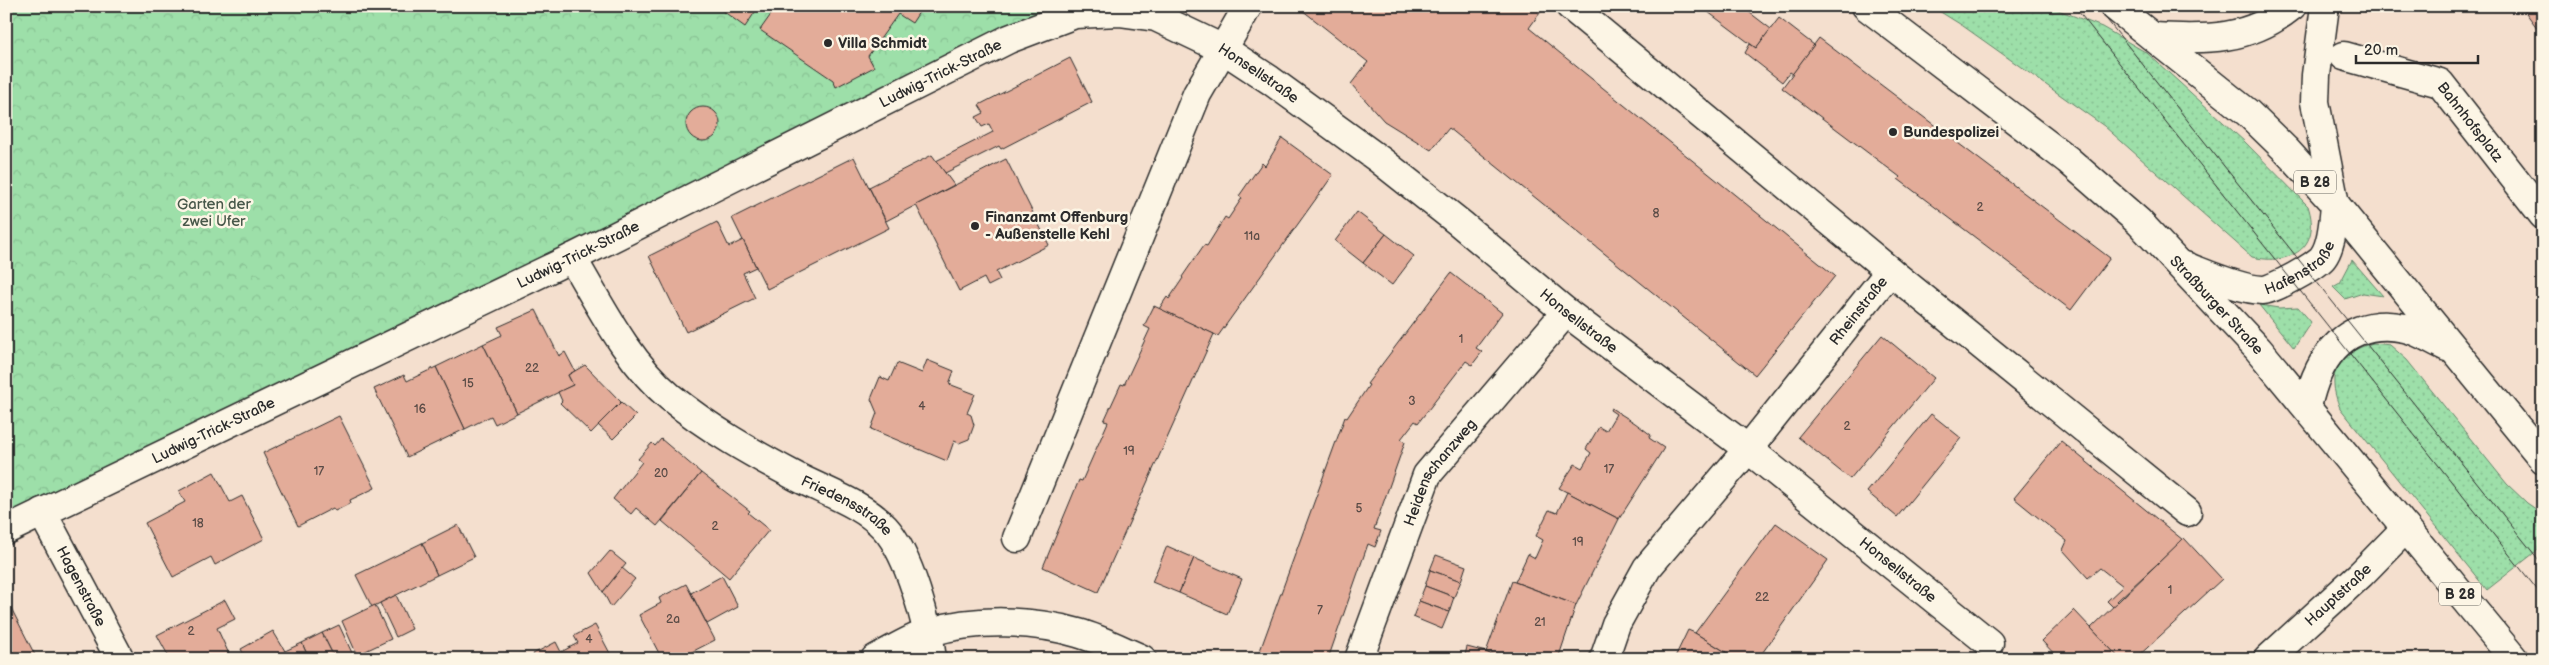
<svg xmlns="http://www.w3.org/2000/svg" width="2549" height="665" font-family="'Balsamiq Sans',sans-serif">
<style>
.grass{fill:url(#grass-dots);stroke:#64856a}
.park{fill:url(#park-crowns);stroke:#64856a}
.building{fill:#e3ac99;stroke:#2b2b2b}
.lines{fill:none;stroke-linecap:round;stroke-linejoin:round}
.minor-casing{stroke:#2b2b2b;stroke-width:31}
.major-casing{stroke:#2b2b2b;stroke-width:31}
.minor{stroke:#fcf5e5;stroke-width:28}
.major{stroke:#fcf5e5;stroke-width:28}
.tram{stroke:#2b2b2b;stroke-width:1}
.poi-dot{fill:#2b2b2b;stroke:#fcf5e5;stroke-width:2}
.labels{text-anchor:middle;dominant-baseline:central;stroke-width:5;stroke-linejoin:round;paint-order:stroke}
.number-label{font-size:12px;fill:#594b46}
.shield{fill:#fcf5e5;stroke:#6a6863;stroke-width:1}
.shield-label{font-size:14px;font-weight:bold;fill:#2b2b2b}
.poi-label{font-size:15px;font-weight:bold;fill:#2b2b2b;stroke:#fcf5e5;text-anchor:start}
.street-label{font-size:15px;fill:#2b2b2b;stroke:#fcf5e5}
.park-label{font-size:15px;fill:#48584a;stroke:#fcf5e5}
</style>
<defs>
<pattern id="grass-dots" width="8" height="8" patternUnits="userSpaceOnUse" patternTransform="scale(1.25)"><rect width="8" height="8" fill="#9ddfa9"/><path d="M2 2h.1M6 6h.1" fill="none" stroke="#87c092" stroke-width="1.8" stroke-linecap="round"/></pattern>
<pattern id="park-crowns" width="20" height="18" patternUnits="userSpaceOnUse" patternTransform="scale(1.25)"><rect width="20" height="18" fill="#9ddfa9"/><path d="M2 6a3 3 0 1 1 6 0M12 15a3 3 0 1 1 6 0" fill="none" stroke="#87c092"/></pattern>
</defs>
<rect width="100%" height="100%" fill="#f4dfce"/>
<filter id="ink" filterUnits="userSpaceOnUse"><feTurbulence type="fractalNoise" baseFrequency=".02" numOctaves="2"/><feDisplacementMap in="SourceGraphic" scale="10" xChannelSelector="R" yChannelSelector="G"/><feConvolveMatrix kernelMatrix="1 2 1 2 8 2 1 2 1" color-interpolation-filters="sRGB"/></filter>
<g filter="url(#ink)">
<!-- grass -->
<g class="grass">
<path d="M1931,6H2048L2102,27L2147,53L2245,142L2308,206C2322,248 2290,266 2252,257L2104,126L1963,26Z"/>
<path d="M2352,260L2383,296L2363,293L2345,299L2333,287L2340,283Z"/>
<path d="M2259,305L2279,308L2298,307L2311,322L2294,348Z"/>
<path d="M2373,343L2390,345L2407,360L2507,484L2527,503L2543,514V546L2487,590L2340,408C2325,372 2338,353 2373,343Z"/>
</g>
<!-- park -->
<path class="park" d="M6,6H1069L6,534Z"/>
<!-- building -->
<g class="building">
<path d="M716,6H759L745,27Z"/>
<path d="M777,6H923L912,23L898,14L868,56L874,67L836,87L833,80L760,30Z"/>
<path d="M1297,6H1545L1529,28L1835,276L1755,375L1449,128L1431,150L1384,121L1351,84L1368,62Z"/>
<path d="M1700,6H1741L1771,29L1756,48Z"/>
<path d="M2521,6H2543V36Z"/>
<path d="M1779,18L1814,45L1793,74L1790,72L1782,82L1745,53L1750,44L1756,48Z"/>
<path d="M1819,38L2110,258L2071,310L1898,179L1900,177L1782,88Z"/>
<path d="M1070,58L1092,102L1001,149L999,146L945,173L936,161L993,132L989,124L982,127L976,117L984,113L979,105Z"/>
<circle cx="703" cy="124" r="17"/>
<path d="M1282,138L1333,175L1218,336L1159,309L1167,297L1169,299L1183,278L1182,277L1204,245L1207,246L1225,217L1228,219L1242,198L1239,196L1262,163L1265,166Z"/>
<path d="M932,155L954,185L886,221L869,187Z"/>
<path d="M854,157L889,228L767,289L732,218Z"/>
<path d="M1006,159L1049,245L996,272L1000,280L988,286L984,278L959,291L916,205Z"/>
<path d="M1357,212L1386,234L1363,263L1335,241Z"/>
<path d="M717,222L729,247L743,240L756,267L743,273L755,298L686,332L649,256Z"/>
<path d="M1386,234L1414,256L1392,285L1363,263Z"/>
<path d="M1451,273L1502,313L1476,348L1482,352L1472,365L1466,361L1418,423L1415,421L1401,439L1405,442L1374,529L1381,531L1375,547L1368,544L1328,659H1257L1345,417L1347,418L1369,385L1367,384Z"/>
<path d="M1154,306L1214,334L1098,592L1043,567L1079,480L1082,481L1108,422L1104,421L1121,384L1124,385L1150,329L1144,326Z"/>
<path d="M536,310L559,356L565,352L575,371L568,375L573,385L517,413L483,344L502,335L498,327Z"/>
<path d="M1882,335L1934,378L1850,479L1798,437Z"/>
<path d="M483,344L517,413L495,424L491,416L465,429L436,367Z"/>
<path d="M927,360L954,371L949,384L975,394L967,413L971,415L974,425L969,439L959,443L954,441L947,461L871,429L877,413L871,399L880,377L889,381L897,363L922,373Z"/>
<path d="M585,365L621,402L591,433L560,403L562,401L558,392L573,385L568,375Z"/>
<path d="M436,367L465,429L407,457L374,389L404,375L407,381Z"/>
<path d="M621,402L636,416L613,439L598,425Z"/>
<path d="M1611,408L1635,423L1651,435L1649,438L1664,448L1619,519L1559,488L1575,464L1582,468L1591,453L1586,449L1599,427L1606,431L1616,414L1610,410Z"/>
<path d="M1931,414L1961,438L1897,517L1867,492Z"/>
<path d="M339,416L375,488L350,500L351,503L335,511L333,508L298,526L263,453Z"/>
<path d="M661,439L701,473L657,526L636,508L631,514L613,499L642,462L638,459L652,443L655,446Z"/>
<path d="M2061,441L2183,540L2117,601L2119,603L2114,608L2107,601L2123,586L2100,568L2088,578L2063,550L2067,541L2014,498Z"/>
<path d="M214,472L230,502L242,496L264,539L215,565L211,557L173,577L145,523L185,502L179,491Z"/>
<path d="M701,473L750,511L748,513L769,530L729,578L662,521Z"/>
<path d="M1567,492L1619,519L1576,605L1515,582L1528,554L1535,558L1543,540L1536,536L1549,510L1557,513Z"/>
<path d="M1776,523L1828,560L1758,659H1737L1695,633Z"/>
<path d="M458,525L474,557L437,575L422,543Z"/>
<path d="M2184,538L2222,579L2135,659H2120L2091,628Z"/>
<path d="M422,543L437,575L372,607L356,575Z"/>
<path d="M1167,546L1194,558L1179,593L1152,582Z"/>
<path d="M610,551L626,564L603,592L591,573Z"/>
<path d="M1436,555L1466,566L1461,581L1430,570Z"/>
<path d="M1194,558L1242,579L1227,614L1179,593Z"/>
<path d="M622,568L635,579L611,607L603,592Z"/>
<path d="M1430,570L1461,581L1454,597L1425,586Z"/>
<path d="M722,576L738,607L707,624L691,593Z"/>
<path d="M1512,581L1576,605L1558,659H1503L1486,652Z"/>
<path d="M686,584L715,640L678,659H662L639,615L661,603L659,598Z"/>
<path d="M1425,586L1454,597L1449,612L1419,601Z"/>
<path d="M396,595L412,629L396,637L380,603Z"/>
<path d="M225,600L235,619L217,628L229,654L219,659H170L157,635Z"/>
<path d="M1419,601L1449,612L1442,629L1413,617Z"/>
<path d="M375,605L391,639L357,655L342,621Z"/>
<path d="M10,606L37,659H6V607Z"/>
<path d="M2074,610L2091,628L2120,659H2059L2042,641Z"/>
<path d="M339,625L353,655L347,659H335L322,633Z"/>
<path d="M595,625L613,659H536L533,654L556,642L561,652L578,643L574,636Z"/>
<path d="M1688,630L1695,633L1737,659H1674Z"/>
<path d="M273,631L285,651L271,659H246L241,649Z"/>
<path d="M322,633L335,659H309L302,643Z"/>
<path d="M302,643L309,659H288L285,651Z"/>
<path d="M1467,647L1486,652L1499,659H1464Z"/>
</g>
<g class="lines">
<!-- minor casing -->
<g class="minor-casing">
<g id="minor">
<path d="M1570,6L1890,271"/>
<path d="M2325,6L2316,75L2315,102L2335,204"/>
<path d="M2154,37C2206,40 2249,41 2292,6"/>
<path id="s1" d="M2344,56L2440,83L2543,215"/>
<path id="s2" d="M572,258C600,305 627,361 670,397C709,429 752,453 797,477C826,492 863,504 885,528C909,554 928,624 932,659"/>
<path id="s3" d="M42,512L120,659"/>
<path id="s4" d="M6,530L572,258L1009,39L1075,14L1119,12L1156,17L1223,49L1270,80L1380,160L1461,224L1566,312L1748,449L1989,643"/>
<path d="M1017,538L1197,94L1248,6"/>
<path d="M875,659C893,650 911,638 930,632C976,618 1033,620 1078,633C1100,639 1121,650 1142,659"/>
<path id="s5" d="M1359,659L1427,475L1566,312"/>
<path id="s6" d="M1604,659L1616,624L1647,568L1748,449L1890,271L2187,512"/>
<path id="s7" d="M2268,659L2361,574L2406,528"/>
</g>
</g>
<!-- major casing -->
<g class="major-casing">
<g id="major">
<path id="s8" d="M1866,6L2068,160L2139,222L2258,349L2514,659"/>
<path d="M2114,6L2248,113L2285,149L2335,204L2543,459"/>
<path id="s9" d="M2185,266C2206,274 2242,290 2263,290C2273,290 2318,265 2323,257C2332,245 2334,219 2335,204"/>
<path d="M2307,407C2318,356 2347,316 2405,328C2419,331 2434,341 2447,347"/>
</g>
</g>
<!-- minor -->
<use href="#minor" class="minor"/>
<!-- major -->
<use href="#major" class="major"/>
<!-- tram -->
<g class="tram">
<path d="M2074,6L2543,597"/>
<path d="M2096,6L2543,565"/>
</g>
</g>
</g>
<!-- markers -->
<g class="poi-dot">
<circle cx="828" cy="43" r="5"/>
<circle cx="1893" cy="132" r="5"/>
<circle cx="975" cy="226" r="5"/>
</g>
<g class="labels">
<!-- number labels -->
<g class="number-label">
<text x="1980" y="207">2</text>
<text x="1656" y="213">8</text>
<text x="1252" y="236">11a</text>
<text x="1461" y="339">1</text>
<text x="532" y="368">22</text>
<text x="468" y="383">15</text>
<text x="1412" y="401">3</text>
<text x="922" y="406">4</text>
<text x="420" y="409">16</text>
<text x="1847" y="426">2</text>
<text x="1129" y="451">19</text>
<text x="1609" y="469">17</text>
<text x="319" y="471">17</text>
<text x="661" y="473">20</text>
<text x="1359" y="508">5</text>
<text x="198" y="523">18</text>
<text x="715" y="526">2</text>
<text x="1578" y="542">19</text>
<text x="2170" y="590">1</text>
<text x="1762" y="597">22</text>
<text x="1320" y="610">7</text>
<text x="673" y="619">2a</text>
<text x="1540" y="622">21</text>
<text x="191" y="631">2</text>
<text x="589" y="639">4</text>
</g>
<!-- shield labels -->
<g class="shield">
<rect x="2294" y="170.5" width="42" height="23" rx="4"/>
<rect x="2439" y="582.5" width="42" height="23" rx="4"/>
</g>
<g class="shield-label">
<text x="2315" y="182">B 28</text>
<text x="2460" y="594">B 28</text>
</g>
<!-- poi labels -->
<g class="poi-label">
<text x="838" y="43">Villa Schmidt</text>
<text x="1903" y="132">Bundespolizei</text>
<text x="985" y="217">Finanzamt Offenburg<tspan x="985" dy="17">- Außenstelle Kehl</tspan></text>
</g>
<!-- street labels -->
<g class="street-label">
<text stroke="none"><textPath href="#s4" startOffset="1040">Ludwig-Trick-Straße</textPath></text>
<text stroke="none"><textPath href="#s4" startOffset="1386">Honsellstraße</textPath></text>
<text stroke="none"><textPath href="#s1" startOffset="149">Bahnhofsplatz</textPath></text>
<text stroke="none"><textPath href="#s4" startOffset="635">Ludwig-Trick-Straße</textPath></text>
<text stroke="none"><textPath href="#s9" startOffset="126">Hafenstraße</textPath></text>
<text stroke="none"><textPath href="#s8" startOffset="462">Straßburger Straße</textPath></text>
<text stroke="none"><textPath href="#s6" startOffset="434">Rheinstraße</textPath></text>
<text stroke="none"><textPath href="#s4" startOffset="1791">Honsellstraße</textPath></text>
<text stroke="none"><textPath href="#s4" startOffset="230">Ludwig-Trick-Straße</textPath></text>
<text stroke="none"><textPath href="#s5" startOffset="205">Heidenschanzweg</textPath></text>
<text stroke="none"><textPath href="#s2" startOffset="379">Friedensstraße</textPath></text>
<text stroke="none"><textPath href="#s4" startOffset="2196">Honsellstraße</textPath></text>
<text stroke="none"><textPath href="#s3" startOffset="84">Hagenstraße</textPath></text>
<text stroke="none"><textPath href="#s7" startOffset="95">Hauptstraße</textPath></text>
</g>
<!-- park labels -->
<g class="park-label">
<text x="214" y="204">Garten der<tspan x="214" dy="17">zwei Ufer</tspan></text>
</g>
</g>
<!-- margin -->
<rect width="2549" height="665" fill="none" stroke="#fcf5e5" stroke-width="25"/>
<rect x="12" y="12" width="2524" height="640" fill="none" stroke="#2b2b2b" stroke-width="2" filter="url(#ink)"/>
<!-- scale -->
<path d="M2356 55v8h122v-8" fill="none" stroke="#2b2b2b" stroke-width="2.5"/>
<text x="2364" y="55" font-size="15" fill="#2b2b2b" stroke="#fcf5e5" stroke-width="4" paint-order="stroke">20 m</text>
</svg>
